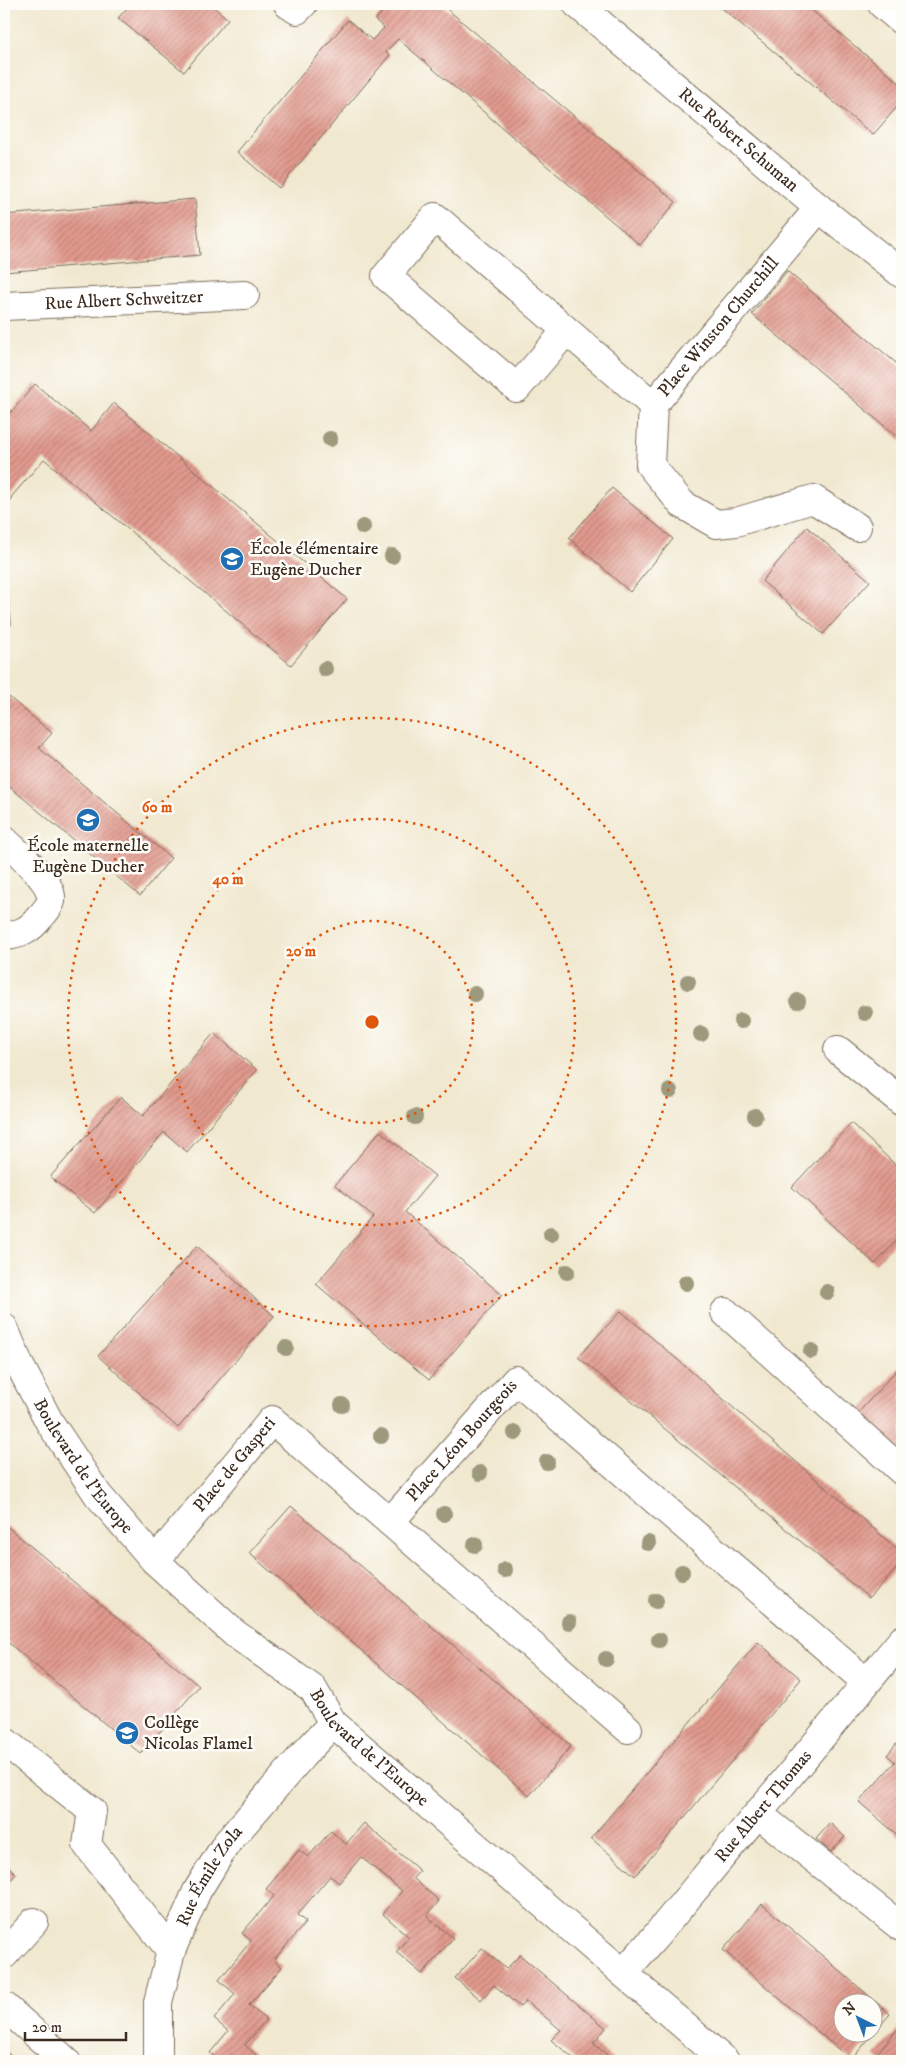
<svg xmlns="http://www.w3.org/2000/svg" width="906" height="2065" font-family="'IM FELL DW Pica',serif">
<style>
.building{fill:url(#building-hatch);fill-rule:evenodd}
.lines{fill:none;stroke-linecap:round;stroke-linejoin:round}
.minor-casing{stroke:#7b6c5c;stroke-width:30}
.minor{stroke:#fff;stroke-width:28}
.tree{fill:#9d997c}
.ring{fill:none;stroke:#df570d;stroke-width:2.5;stroke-dasharray:2.5 5}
.labels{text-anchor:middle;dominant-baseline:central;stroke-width:5;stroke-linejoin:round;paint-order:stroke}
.street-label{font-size:18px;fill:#3b2a1e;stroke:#fdfcf7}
.poi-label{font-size:18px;fill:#3b2a1e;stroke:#fdfcf7;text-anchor:start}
.centre{fill:#df570d;stroke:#fdfcf7;stroke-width:2.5}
.ring-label{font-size:15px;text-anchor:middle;font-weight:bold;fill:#df570d;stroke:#fdfcf7;stroke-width:5;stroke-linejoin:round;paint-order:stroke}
</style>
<defs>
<pattern id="building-hatch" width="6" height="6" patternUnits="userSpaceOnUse" patternTransform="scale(1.25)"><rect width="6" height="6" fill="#e29a8e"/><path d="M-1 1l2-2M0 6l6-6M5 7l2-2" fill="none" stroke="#b87e73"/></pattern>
</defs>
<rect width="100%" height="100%" fill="#fdfcf7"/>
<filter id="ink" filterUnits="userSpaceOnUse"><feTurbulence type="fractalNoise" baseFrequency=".02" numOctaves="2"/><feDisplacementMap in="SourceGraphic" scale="10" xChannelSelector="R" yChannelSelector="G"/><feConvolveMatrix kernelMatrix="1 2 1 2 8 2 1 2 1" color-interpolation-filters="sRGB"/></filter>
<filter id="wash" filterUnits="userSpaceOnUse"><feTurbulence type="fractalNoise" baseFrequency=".0096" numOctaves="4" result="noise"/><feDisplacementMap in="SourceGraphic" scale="20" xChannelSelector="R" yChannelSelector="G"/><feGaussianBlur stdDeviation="1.12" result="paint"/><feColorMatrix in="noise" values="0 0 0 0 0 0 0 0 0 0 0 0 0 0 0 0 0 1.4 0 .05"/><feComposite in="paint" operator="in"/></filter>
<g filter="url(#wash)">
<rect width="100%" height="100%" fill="#f1e8d0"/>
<g id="blocks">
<!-- building -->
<g class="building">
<path d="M131,4H210L228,19L184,72L118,18Z"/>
<path d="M389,4H441L676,202L640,245L398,39L386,52L390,55L279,188L237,152L348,20L372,40L384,28L375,20Z"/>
<path d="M717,4H804L902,85V101L873,135Z"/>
<path d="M195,199L200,255L4,272V215Z"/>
<path d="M787,271L902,368V441L752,314Z"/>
<path d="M35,384L91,431L114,403L347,599L291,665L44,459L12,496L4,518V420Z"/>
<path d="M612,488L673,539L630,592L569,538Z"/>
<path d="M807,527L870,581L823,634L762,581Z"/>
<path d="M4,561L11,625L4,626Z"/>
<path d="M4,693L52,733L39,748L171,858L140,896L4,782Z"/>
<path d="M214,1033L257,1070L187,1152L164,1132L95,1213L50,1177L121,1097L143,1116Z"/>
<path d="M851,1123L902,1171V1234L875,1264L792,1187Z"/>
<path d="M380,1131L435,1176L405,1212L502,1295L429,1380L316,1284L373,1217L335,1185Z"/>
<path d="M197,1246L274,1316L178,1428L98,1356Z"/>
<path d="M621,1311L902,1553V1563L869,1598L578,1357Z"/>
<path d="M902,1364V1451L858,1413Z"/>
<path d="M291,1506L571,1746L529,1796L249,1553Z"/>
<path d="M4,1524L199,1686L141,1754L4,1639Z"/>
<path d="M758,1642L801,1679L635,1876L591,1838Z"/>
<path d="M902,1737V1839L859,1802L895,1762L887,1755Z"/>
<path d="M364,1823L420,1871L413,1878L439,1901L427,1916L453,1938L422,1974L396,1952L409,1937L383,1914L402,1891L361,1857L339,1883L330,1876L297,1915L306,1922L274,1960L282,1967L249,2005L266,2020L245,2045L256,2055L251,2061H220L210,2053L228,2031L214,2019L235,1994L219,1980L251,1941L242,1933L274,1896L266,1889L299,1850L308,1857L331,1831L346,1844Z"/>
<path d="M830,1823L845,1837L831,1852L816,1839Z"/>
<path d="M4,1862L16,1874L4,1888Z"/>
<path d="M762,1904L890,2014L851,2060L723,1950ZM844,2002H874V2032H844Z"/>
<path d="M482,1948L506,1969L520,1955L606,2028L593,2043L614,2061H577L551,2040L561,2030L526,2001L520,2007L494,1985L481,2000L455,1978Z"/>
<path d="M902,2024V2061H881L875,2056Z"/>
<path d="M4,2050L17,2061H4Z"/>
<path d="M37,2055L44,2061H31Z"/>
</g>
</g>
</g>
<g filter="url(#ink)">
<use href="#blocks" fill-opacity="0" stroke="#7b6c5c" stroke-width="1"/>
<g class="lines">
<!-- minor casing -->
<g class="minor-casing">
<g id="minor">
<path d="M288,4L297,10L303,4"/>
<path id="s1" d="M577,4L819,208L902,274"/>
<path d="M882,4L902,21"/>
<path id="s2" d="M4,306L245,295"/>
<path id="s3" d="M566,331L517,388L386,276L435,217L653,405L819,208"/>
<path d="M653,405L650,465L682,504L716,524L736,522L813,499L857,527"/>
<path d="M4,840C17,853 54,881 51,901C49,907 44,913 40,917C30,930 20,935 4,936"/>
<path d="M838,1050L902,1102"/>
<path d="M725,1312L902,1471"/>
<path id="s4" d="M4,1328L19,1364L50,1423L98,1495L155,1561L234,1633L313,1689L333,1723L725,2061"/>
<path id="s5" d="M155,1561L272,1420L390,1522"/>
<path id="s6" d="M628,1729L390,1522L516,1380L866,1682"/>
<path d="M4,1741L92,1811L87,1845L171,1951"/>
<path d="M758,1814L901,1927L902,1926"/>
<path d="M4,1955L34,1922"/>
<path id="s7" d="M623,1973L655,1937L902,1640"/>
<path d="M4,2006L66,2061"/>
<path id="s8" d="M158,2061V2002L171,1951L197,1891L226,1844L302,1756L333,1723"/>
</g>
</g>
<!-- minor -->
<use href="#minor" class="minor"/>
</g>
<!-- trees -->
<g class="tree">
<circle cx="330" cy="439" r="8"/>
<circle cx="363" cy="527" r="8"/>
<circle cx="392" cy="556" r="8"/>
<circle cx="325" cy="669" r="8"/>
<circle cx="688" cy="982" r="8"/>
<circle cx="475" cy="994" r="8"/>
<circle cx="798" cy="1001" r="8"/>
<circle cx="865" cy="1013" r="8"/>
<circle cx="741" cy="1021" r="8"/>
<circle cx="701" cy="1034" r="8"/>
<circle cx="670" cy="1091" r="8"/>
<circle cx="755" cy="1116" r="8"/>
<circle cx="415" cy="1117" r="8"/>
<circle cx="551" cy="1234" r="8"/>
<circle cx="567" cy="1272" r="8"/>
<circle cx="686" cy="1283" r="8"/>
<circle cx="827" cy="1292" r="8"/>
<circle cx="286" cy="1348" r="8"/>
<circle cx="811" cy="1351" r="8"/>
<circle cx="342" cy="1405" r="8"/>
<circle cx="515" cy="1433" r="8"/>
<circle cx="381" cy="1436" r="8"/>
<circle cx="547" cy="1462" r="8"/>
<circle cx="480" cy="1473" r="8"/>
<circle cx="444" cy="1514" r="8"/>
<circle cx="648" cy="1543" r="8"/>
<circle cx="475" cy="1545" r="8"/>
<circle cx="505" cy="1570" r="8"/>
<circle cx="682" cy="1572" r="8"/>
<circle cx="656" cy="1601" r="8"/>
<circle cx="569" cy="1622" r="8"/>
<circle cx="659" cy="1640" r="8"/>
<circle cx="606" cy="1659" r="8"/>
</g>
</g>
<!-- distance rings -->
<g class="ring">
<circle cx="372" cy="1022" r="101"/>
<circle cx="372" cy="1022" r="203"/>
<circle cx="372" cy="1022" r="304"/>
</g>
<!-- icons -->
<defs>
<g id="school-disc" transform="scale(1.25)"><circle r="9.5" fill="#1f6fb2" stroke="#fdfcf7"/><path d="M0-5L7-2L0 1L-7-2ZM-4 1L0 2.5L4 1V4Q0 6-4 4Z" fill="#fff"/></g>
</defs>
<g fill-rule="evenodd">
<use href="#school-disc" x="232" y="559"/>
<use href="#school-disc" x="88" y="820"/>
<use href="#school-disc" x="127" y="1733"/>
</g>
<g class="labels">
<!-- street labels -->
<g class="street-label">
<text stroke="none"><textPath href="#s1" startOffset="211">Rue Robert Schuman</textPath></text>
<text stroke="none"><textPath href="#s2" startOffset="120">Rue Albert Schweitzer</textPath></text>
<text stroke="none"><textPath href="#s3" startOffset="714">Place Winston Churchill</textPath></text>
<text stroke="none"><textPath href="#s6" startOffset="424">Place Léon Bourgeois</textPath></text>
<text stroke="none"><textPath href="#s4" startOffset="160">Boulevard de l'Europe</textPath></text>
<text stroke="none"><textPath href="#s5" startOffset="125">Place de Gasperi</textPath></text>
<text stroke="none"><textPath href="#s4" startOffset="565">Boulevard de l'Europe</textPath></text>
<text stroke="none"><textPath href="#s7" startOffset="218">Rue Albert Thomas</textPath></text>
<text stroke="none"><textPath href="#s8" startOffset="196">Rue Émile Zola</textPath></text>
</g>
<!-- poi labels -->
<g class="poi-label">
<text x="250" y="549">École élémentaire<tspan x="250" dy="21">Eugène Ducher</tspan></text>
<text x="88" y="846" text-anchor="middle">École maternelle<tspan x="88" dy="21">Eugène Ducher</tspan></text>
<text x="144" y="1723">Collège<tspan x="144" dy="21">Nicolas Flamel</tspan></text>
</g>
</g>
<circle cx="372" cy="1022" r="8" class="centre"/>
<g class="ring-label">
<text x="157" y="812">60 m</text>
<text x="228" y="884">40 m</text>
<text x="301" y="956">20 m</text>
</g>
<!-- margin -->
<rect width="906" height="2065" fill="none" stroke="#fdfcf7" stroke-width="20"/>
<!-- north arrow -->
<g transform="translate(858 2018) rotate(318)"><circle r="24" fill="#fdfcf7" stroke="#afa8a0"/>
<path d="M0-4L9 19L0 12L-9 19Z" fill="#1f6fb2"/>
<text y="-8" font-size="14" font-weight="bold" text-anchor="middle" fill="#3b2a1e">N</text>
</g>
<!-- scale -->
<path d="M25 2032v8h101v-8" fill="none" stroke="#3b2a1e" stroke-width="2.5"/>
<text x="32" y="2032" font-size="15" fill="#3b2a1e" stroke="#fdfcf7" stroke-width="4" paint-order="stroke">20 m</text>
</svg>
